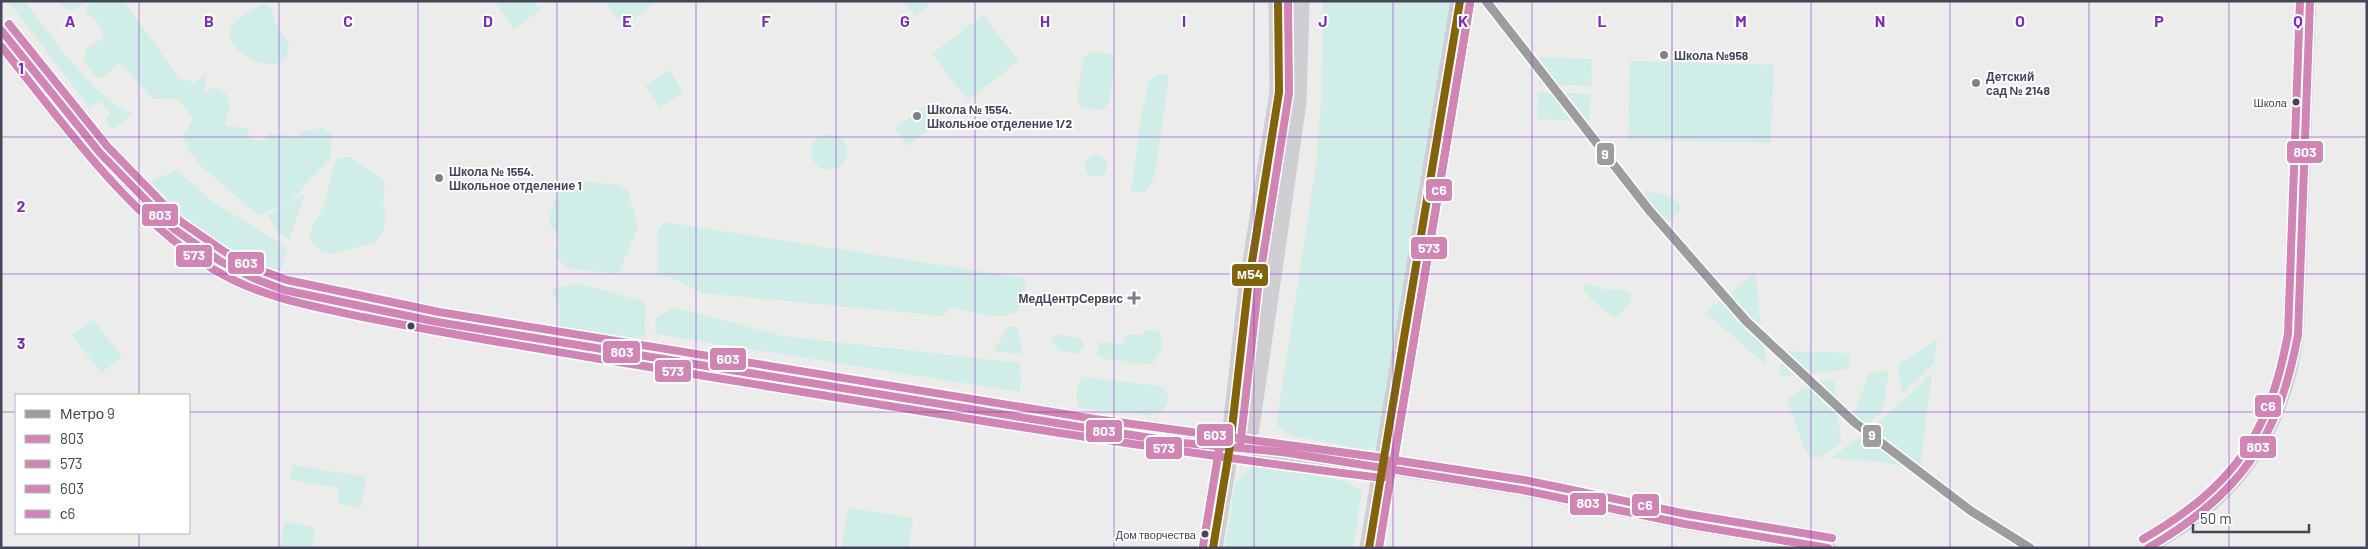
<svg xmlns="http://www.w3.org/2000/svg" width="2368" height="549" font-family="Barlow,sans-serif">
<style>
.green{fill:#d0ede7}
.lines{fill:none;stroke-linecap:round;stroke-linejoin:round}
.street{stroke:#cfd0d4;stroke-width:12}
.secondary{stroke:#ceced3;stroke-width:19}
.bus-1-casing{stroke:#fff;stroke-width:11}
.bus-2-casing{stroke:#fff;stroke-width:11}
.bus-3-casing{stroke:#fff;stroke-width:11}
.bus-4-casing{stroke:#fff;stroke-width:11}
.bus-5-casing{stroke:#fff;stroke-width:11}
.bus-1{stroke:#d085b4;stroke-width:8}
.bus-2{stroke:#d085b4;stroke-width:8}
.bus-3{stroke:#d085b4;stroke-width:8}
.bus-4{stroke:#d085b4;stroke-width:8}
.bus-5{stroke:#82630c;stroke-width:8}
.metro-1-casing{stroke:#fff;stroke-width:12}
.metro-1{stroke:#9d9d9f;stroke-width:9}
.grid{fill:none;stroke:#7b2cbf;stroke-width:1;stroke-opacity:0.55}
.poi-dot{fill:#7f808c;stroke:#fff;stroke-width:2}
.bus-dot{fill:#444658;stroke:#fff;stroke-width:2}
.labels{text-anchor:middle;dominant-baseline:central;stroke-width:4;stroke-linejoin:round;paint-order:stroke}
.bus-label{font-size:11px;fill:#444658;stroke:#fff;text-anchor:end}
.poi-label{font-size:12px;font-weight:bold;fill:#444658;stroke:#fff;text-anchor:start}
.grid-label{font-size:16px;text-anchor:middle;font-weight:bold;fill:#7b2cbf;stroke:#fff;stroke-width:4;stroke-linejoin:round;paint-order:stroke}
.line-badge{stroke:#fff;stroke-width:2}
.badge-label{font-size:14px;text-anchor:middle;font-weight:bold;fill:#fff}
</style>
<rect width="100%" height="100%" fill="#edecec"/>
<!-- green -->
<g class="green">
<path d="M8,1H25C48,32 96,102 132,113L113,130L105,119L111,113L99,101L90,108Z"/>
<path d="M60,1H87L73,10L63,7Z"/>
<path d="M91,1H124L179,78L191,81L192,84L206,74L204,93L214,87L226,93L229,107L225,126L247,128L251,139L266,141L268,133L298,137L300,132L321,128L332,134L330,159L306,183L301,192L288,203L258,215L203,168L190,153L183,136L193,119L179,99H153L123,65L118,64L105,77H96L83,61L87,48L102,39L104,35L97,21L85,11Z"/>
<path d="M494,1H534L540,10L514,29Z"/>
<path d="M605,1H657L624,26Z"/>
<path d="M904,1H930L927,7L915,16Z"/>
<path d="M1323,1H1451L1378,442L1376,446L1367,450L1291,436L1278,427L1277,420L1316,165L1321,102Z"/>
<path d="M264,4L271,9L276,24L289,44L287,57C282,59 277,64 273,64C257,66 219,45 232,26C238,17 254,9 264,4Z"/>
<path d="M983,15L1019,61L968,100L932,54Z"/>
<path d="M1090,51L1111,54L1115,60L1110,101L1102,110L1082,107L1077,100L1083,59Z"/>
<path d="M1540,57L1592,59L1591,86L1539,84Z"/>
<path d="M1630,61L1774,65L1771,143L1628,139Z"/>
<path d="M670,70L683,93L659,108L645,85Z"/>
<path d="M1169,74L1155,175L1150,186L1145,192L1131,193L1140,123L1149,80L1157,75Z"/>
<path d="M1538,92L1591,94L1589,121L1537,119Z"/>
<path d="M927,104L940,121L908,146L895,129Z"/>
<circle cx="829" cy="152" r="18"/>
<circle cx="1096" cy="166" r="11"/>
<path d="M350,157L385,181L383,205L386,214L385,226L380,237L374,243L330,254L319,250L309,239L313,225L325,204L332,171L337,158Z"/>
<path d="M177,170L210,200L288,248L279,274L208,240L187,222L151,181Z"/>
<path d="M582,181L619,185L627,190L635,216L637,229L618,274L567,268L555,256C560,241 561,235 549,224C553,201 557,184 582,181Z"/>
<path d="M1639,193C1652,191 1674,194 1681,207C1678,215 1665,227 1657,228L1638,203L1637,199Z"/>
<path d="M305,194L289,239L278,233L268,215Z"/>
<path d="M664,222L1024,278L1026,288L1018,312C999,321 971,312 952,307L943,316L702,293L673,278L657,274V232Z"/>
<path d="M1755,272L1766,365L1705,312L1730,294Z"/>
<path d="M577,283L646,302L644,342L559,328L560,307L551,290Z"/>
<path d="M1588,283L1606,290L1619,289L1630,293L1631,301L1618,317C1608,316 1587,297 1583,288Z"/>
<path d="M673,307L783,336L1021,363L1020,392L655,334L656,318Z"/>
<path d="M93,319L122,357L101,373L72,335Z"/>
<path d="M1008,327H1017L1023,355L993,351Z"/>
<path d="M1146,330L1158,331C1165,345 1161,352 1153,363L1132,365L1123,360H1109L1097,355L1099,342L1123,344L1127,335H1142Z"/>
<path d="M1055,334L1080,338L1084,345L1078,354L1059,351L1051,340Z"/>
<path d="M1937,339L1934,363L1902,394L1898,365Z"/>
<path d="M1781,351L1849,353V369L1780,377Z"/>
<path d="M1889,370L1882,413L1859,431L1849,426L1869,374Z"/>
<path d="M1932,373L1920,470L1882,462L1830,458C1868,433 1900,405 1932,373Z"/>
<path d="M1083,377L1160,386L1166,391L1169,400L1164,410L1148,415L1079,408C1075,396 1076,387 1083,377Z"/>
<path d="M1834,380L1841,443L1818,458H1812L1806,452L1787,401L1788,398L1815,381Z"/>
<path d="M293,465L366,477L361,508L338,504L340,488L290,480Z"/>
<path d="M1264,466L1344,481L1362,490L1353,548H1225L1235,483L1250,469Z"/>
<path d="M848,508L913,518L909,548L842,546Z"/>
<path d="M285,522L315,527L312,548H280Z"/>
</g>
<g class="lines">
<!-- street -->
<g class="street">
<path d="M1,30L100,153L174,229L220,261L253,278L284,290L437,322L1093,429L1184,443L1230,446"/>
<path d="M1382,468L1522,490L1685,524L1830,548"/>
<path d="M2148,548C2237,502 2284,434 2298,335L2310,1"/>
</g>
<!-- secondary -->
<g class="secondary">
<path d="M1235,447L1382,468"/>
<path d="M1247,448L1297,103L1300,1"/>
<path d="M1213,548L1230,446L1248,287L1279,92L1278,1"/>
<path d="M1369,548L1460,1"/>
</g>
<!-- bus-1 casing -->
<g class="bus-1-casing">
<g id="bus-1">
<path d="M1,30L100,153L174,229L220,261L253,278L284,290L437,322L1093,429L1184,443L1282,452L1522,490L1685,524L1828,548"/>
<path d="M2148,548C2241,494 2278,440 2298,335L2310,1"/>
</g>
</g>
<!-- bus-2 casing -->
<g class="bus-2-casing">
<g id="bus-2">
<path d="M1,46C64,124 127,215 213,269C259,297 311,306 363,317C442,333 521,346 600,359C861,401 1121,446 1382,478L1389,475L1392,470L1470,3"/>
<path d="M1240,447L1258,288L1289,93L1288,1"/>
</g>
</g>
<!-- bus-3 casing -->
<g class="bus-3-casing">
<g id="bus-3">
<path d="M9,24L107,146L180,221L225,252L257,269L287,280L439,312L1095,419L1384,458L1390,462L1392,469L1379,548"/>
<path d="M1203,546L1220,444"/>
</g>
</g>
<!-- bus-4 casing -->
<g class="bus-4-casing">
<g id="bus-4">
<path d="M1470,3L1394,460L1524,480L1687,514L1832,538"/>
<path d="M2143,539C2233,487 2269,436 2288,334L2300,1"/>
</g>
</g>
<!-- bus-5 casing -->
<g class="bus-5-casing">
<g id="bus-5">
<path d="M1213,548L1230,446L1248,287L1279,92L1278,1"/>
<path d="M1369,548L1460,1"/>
</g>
</g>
<!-- bus-1 -->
<use href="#bus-1" class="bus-1"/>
<!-- bus-2 -->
<use href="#bus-2" class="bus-2"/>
<!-- bus-3 -->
<use href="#bus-3" class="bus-3"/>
<!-- bus-4 -->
<use href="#bus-4" class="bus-4"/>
<!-- bus-5 -->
<use href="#bus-5" class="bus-5"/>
<!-- metro-1 casing -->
<g class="metro-1-casing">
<path id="metro-1" d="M1486,1L1649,210L1746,321L1854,422L1971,511L2030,548"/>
</g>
<!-- metro-1 -->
<use href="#metro-1" class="metro-1"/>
</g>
<!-- grid -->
<path class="grid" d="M139,1V395M279,1V548M418,1V548M557,1V548M696,1V548M836,1V548M975,1V548M1114,1V548M1254,1V548M1393,1V548M1532,1V548M1672,1V548M1811,1V548M1950,1V548M2089,1V548M2229,1V548M1,137H2367M1,274H2367M1,412H16M189,412H2367M139,533V548"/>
<!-- markers -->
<g class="poi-dot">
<circle cx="1664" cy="55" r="5"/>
<circle cx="1976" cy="83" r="5"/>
<circle cx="917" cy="116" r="5"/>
<circle cx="439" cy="178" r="5"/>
<path d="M1131.5 290.5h5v5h5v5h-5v5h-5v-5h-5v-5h5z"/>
</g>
<g class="bus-dot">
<circle cx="2296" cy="102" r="4.5"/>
<circle cx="411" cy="326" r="4.5"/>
<circle cx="1205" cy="534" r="4.5"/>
</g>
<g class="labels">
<!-- bus labels -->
<g class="bus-label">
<text x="2287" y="102">Школа</text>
<text x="1196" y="534">Дом творчества</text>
</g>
<!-- poi labels -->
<g class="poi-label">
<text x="1674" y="55">Школа №958</text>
<text x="1986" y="76">Детский<tspan x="1986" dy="14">сад № 2148</tspan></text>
<text x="927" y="109">Школа № 1554.<tspan x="927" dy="14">Школьное отделение 1/2</tspan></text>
<text x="449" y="171">Школа № 1554.<tspan x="449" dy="14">Школьное отделение 1</tspan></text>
<text x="1123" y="298" text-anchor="end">МедЦентрСервис</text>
</g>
</g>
<g class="grid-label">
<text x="70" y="27">A</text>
<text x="209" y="27">B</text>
<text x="348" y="27">C</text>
<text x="488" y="27">D</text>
<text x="627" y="27">E</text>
<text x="766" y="27">F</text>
<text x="905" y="27">G</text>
<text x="1045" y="27">H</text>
<text x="1184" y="27">I</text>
<text x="1323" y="27">J</text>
<text x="1463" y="27">K</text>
<text x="1602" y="27">L</text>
<text x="1741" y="27">M</text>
<text x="1880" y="27">N</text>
<text x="2020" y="27">O</text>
<text x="2159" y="27">P</text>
<text x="2298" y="27">Q</text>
<text x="21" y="74">1</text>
<text x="21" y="212">2</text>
<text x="21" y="349">3</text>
</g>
<g class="line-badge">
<rect x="2286" y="140" width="38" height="24" rx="5" fill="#d085b4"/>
<rect x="1596" y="142" width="19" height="24" rx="5" fill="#9d9d9f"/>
<rect x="1425" y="178" width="28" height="24" rx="5" fill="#d085b4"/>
<rect x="141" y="203" width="38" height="24" rx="5" fill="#d085b4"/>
<rect x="1410" y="236" width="38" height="24" rx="5" fill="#d085b4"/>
<rect x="175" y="244" width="38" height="24" rx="5" fill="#d085b4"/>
<rect x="227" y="251" width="38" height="24" rx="5" fill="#d085b4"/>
<rect x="1231" y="263" width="38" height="24" rx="5" fill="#82630c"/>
<rect x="602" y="340" width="39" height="24" rx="5" fill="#d085b4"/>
<rect x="709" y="347" width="38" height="24" rx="5" fill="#d085b4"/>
<rect x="654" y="359" width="38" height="24" rx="5" fill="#d085b4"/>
<rect x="2254" y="394" width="28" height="24" rx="5" fill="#d085b4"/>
<rect x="1085" y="419" width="38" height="24" rx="5" fill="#d085b4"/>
<rect x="1196" y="423" width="38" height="24" rx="5" fill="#d085b4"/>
<rect x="1862" y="424" width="20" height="24" rx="5" fill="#9d9d9f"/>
<rect x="2239" y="435" width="38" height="24" rx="5" fill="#d085b4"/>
<rect x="1145" y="436" width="38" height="24" rx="5" fill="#d085b4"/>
<rect x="1569" y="492" width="38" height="24" rx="5" fill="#d085b4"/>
<rect x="1631" y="493" width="29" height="24" rx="5" fill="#d085b4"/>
</g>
<g class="badge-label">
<text x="2305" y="157">803</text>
<text x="1605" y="159">9</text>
<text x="1439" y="195">с6</text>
<text x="160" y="220">803</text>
<text x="1429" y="253">573</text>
<text x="194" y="260">573</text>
<text x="246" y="268">603</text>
<text x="1250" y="279">м54</text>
<text x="622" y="357">803</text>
<text x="728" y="364">603</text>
<text x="673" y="376">573</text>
<text x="2268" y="411">с6</text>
<text x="1104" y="436">803</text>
<text x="1215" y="440">603</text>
<text x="1872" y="440">9</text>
<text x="2258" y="452">803</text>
<text x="1164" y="453">573</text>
<text x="1588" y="508">803</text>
<text x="1645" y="510">с6</text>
</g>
<!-- border -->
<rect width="2368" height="549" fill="none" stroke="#444658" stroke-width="5"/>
<!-- legend -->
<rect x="15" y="394" width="175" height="140" fill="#ffffff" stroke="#b4b5bc"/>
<rect x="25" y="410" width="25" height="8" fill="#9d9d9f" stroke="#b4b5bc"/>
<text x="60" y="419" font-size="15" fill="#444658">Метро 9</text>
<rect x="25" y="435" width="25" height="8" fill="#d085b4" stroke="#b4b5bc"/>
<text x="60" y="444" font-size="15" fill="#444658">803</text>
<rect x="25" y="460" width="25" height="8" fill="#d085b4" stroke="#b4b5bc"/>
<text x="60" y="469" font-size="15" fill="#444658">573</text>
<rect x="25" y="485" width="25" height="8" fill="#d085b4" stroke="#b4b5bc"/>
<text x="60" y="494" font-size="15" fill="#444658">603</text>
<rect x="25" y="510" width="25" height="8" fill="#d085b4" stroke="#b4b5bc"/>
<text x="60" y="519" font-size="15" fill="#444658">с6</text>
<!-- scale -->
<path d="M2193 524v8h116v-8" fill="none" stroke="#444658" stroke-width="2.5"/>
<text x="2200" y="524" font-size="15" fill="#444658" stroke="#ffffff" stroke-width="4" paint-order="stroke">50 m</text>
</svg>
